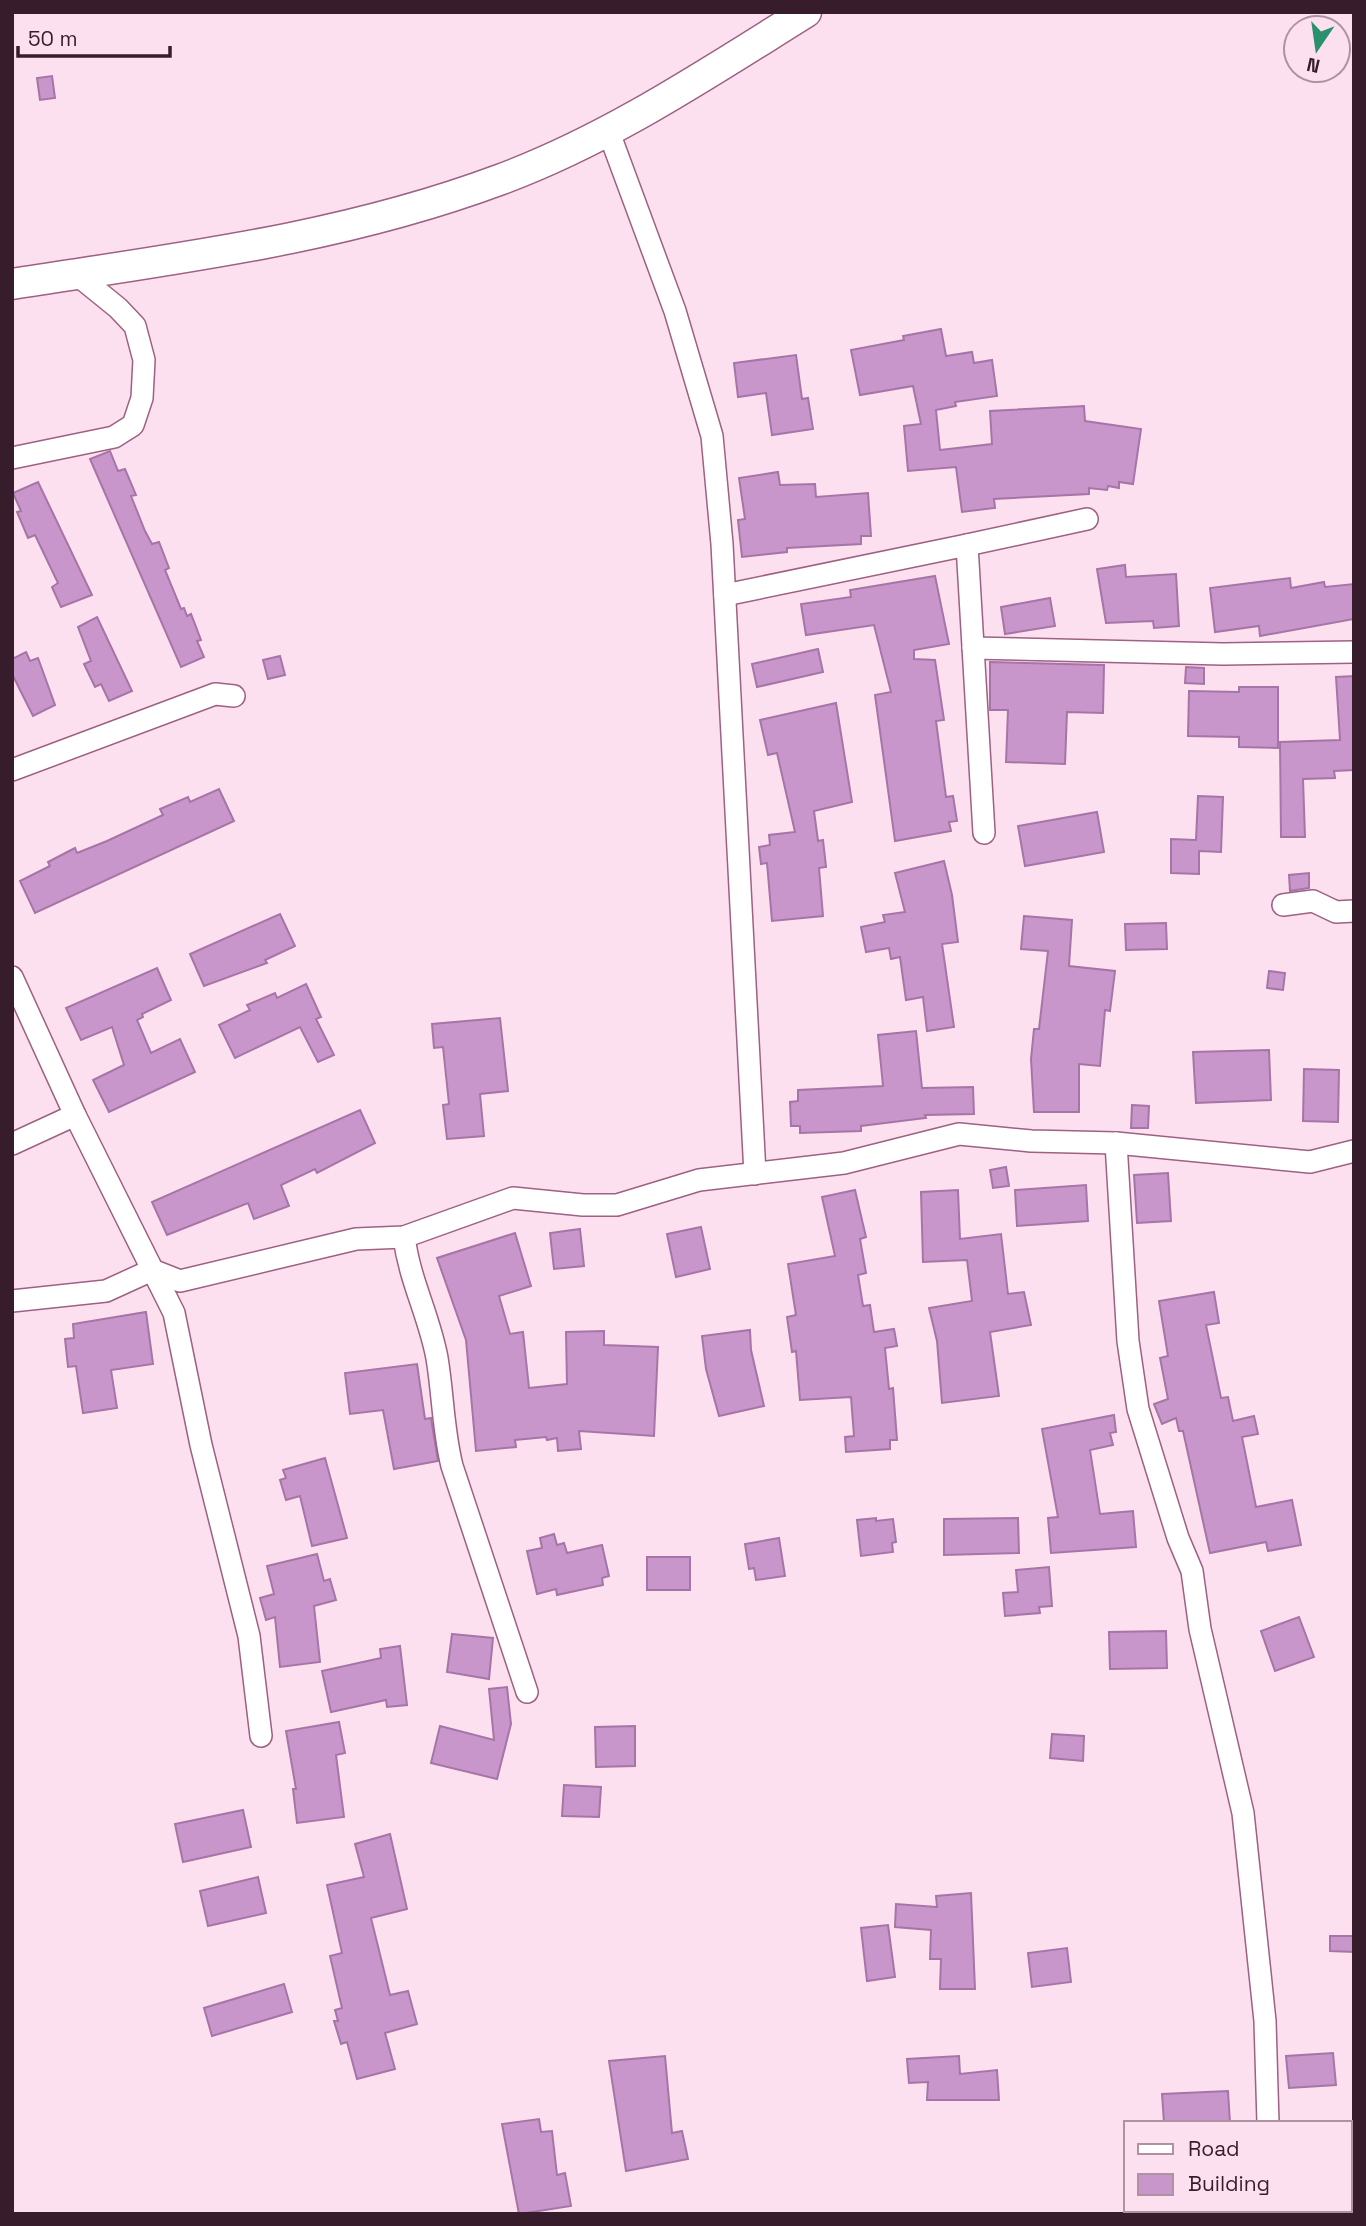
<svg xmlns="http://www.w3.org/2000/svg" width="1366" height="2226" font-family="'Space Grotesk',sans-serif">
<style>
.building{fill:#c896ca;stroke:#a675a7;stroke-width:2}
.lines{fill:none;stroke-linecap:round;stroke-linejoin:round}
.street-casing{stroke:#9e6083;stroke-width:24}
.secondary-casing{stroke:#9e6083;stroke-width:33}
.street{stroke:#fff;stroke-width:21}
.secondary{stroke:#fff;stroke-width:30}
</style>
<rect width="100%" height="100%" fill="#fde0ef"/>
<!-- building -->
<g class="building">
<path d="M52,76L55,98L40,100L37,78Z"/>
<path d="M941,329L946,356L972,352L974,363L992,360L997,396L955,402L956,406L936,410L940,450L992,444L990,411L1084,406L1085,421L1141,429L1133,484L1119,482V488L1108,486L1107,490L1089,488V494L994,499L995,508L962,512L956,467L908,471L904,426L921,424L913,386L860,395L851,350L904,340L903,336Z"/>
<path d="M796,355L802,399L808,398L813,429L772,435L766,393L738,397L734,363Z"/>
<path d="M110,451L118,471L125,469L136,495L131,496L145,531L152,544L159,542L169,568L165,570L181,609L184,608L187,616L191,614L201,640L197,641L204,657L181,667L90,459Z"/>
<path d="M778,472L780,485L815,484L816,497L868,493L871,536H861V544L787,548V552L742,557L738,520L745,519L739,478Z"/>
<path d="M38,482L92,595L61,607L52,587L58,583L35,535L28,538L17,512L21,511L13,493Z"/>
<path d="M1125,565L1126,577L1176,574L1179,626L1154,628L1153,621L1106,623L1097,569Z"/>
<path d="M935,576L949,644L914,650V659L935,660L944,720L936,721L946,797L953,796L957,821L949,822L951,831L895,841L875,695L891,692L874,625L806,635L801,604L851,597L850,590Z"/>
<path d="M1290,578L1291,588L1324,582L1325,587L1354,584V619L1260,636L1259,626L1215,632L1210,588Z"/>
<path d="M1050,598L1055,626L1005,634L1001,607Z"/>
<path d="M97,617L132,691L109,701L101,684L95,687L84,664L91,661L78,627Z"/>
<path d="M818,649L823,672L757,687L752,664Z"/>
<path d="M26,652L30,661L38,658L55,705L33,716L12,674V659Z"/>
<path d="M280,656L285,675L268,679L263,660Z"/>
<path d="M990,662L1104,665L1103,713L1067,712L1065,764L1006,762L1008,710H990Z"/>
<path d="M1186,667L1204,668V684L1185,683Z"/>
<path d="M1354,676V770L1334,771L1335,778L1303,779L1305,837H1281L1280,742L1340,740L1336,677Z"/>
<path d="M1239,687H1278V748L1239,747V737L1188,736L1189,691L1239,692Z"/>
<path d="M836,703L852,802L814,811L818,841L823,840L826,867L819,868L823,916L772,921L767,863L761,864L759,847L770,845L769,835L795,832L777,753L768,755L760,720Z"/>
<path d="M219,789L234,821L35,913L20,881L50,866L48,862L75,848L77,853L107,841L163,815L160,809L188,797L190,802Z"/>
<path d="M1198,796L1223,797L1221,852L1199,851V874L1171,873V839L1196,840Z"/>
<path d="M1097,812L1104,852L1025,866L1018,826Z"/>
<path d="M944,861L952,895L958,942L942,944L954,1027L927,1031L923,997L906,1000L900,957L891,959L889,948L866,952L861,927L885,922L883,915L905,912L895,873Z"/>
<path d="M1309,873V888L1290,891L1289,875Z"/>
<path d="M280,914L295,946L265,960L267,963L204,986L190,954Z"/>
<path d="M1024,916L1072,920L1069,966L1115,971L1110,1011L1105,1010L1100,1066L1079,1064V1112H1034L1031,1059L1034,1029H1039L1048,951L1021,949Z"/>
<path d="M1166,923L1167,949L1126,950L1125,924Z"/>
<path d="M157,968L171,1000L142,1014L143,1017L137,1020L151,1053L180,1039L195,1072L109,1112L93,1080L124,1065L112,1027L81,1040L66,1008Z"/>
<path d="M1269,971L1285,973L1283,990L1267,988Z"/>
<path d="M306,984L321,1017L316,1019L334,1055L318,1062L300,1027L235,1058L219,1025L250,1010L247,1005L275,993L277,998Z"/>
<path d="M500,1018L508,1091L480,1094L484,1136L447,1139L443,1105L449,1104L443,1047L434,1048L432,1024Z"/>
<path d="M916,1031L922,1088L973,1087L974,1114L925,1115L926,1118L861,1126V1131L800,1133V1126H791L790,1102L798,1101V1090L883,1086L878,1035Z"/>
<path d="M1269,1050L1271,1100L1196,1103L1193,1052Z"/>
<path d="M1304,1069L1339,1070L1338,1122L1303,1121Z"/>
<path d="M1132,1105L1149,1106L1148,1128H1131Z"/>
<path d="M360,1110L375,1143L317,1173L315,1169L281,1185L289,1206L254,1219L248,1203L167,1235L152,1202Z"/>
<path d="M1006,1167L1009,1186L993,1188L990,1170Z"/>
<path d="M1168,1173L1171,1221L1137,1223L1134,1175Z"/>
<path d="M1086,1185L1088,1221L1017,1226L1015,1190Z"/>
<path d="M855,1190L866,1237L860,1239L866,1273L858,1275L863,1306L870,1305L874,1332L894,1329L897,1346L885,1348L889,1389L893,1388L897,1440H890V1449L846,1452L845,1437L854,1436L851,1397L800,1400L796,1351L792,1352L787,1317L796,1315L788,1264L835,1256L822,1197Z"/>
<path d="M958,1190L960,1239L1001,1234L1008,1294L1024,1292L1031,1325L990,1332L999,1396L942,1403L937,1341L929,1308L972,1301L967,1260L923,1262L921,1192Z"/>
<path d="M701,1227L710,1269L676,1277L667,1234Z"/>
<path d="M580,1229L584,1266L554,1269L550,1233Z"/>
<path d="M515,1233L531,1286L499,1296L510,1334L523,1332L529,1388L567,1384L566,1332L604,1331V1345L658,1347L654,1436L579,1431L581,1449L558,1451L557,1438L547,1440L546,1437L515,1440L516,1447L476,1451L466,1340L437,1258Z"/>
<path d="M1214,1292L1219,1323L1206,1325L1221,1398L1228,1397L1233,1421L1254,1416L1258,1434L1242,1437L1256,1507L1292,1500L1301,1545L1268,1551L1266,1542L1210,1553L1183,1431H1179L1176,1418L1162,1424L1154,1404L1168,1399L1160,1358L1168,1356L1159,1301Z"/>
<path d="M146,1312L153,1364L111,1370L117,1408L83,1413L76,1366L68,1367L65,1339L74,1338L73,1324Z"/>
<path d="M750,1330L751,1350L764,1406L719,1416L706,1369L702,1336Z"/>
<path d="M417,1364L425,1419L431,1418L438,1461L394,1469L383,1410L350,1414L345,1373Z"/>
<path d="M1114,1415L1116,1432L1110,1433L1113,1445L1090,1450L1100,1514L1133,1511L1136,1547L1051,1553L1048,1518L1058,1517L1042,1429Z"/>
<path d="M325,1458L347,1538L312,1546L300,1496L286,1500L280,1480L286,1478L283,1470Z"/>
<path d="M876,1518V1521L893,1519L896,1542L892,1543L893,1552L861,1556L857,1520Z"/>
<path d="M1018,1518L1019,1553L944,1555V1519Z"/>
<path d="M554,1534L557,1545L564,1543L567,1553L602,1545L609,1576L602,1578L603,1585L557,1595L556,1589L537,1594L527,1551L542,1548L540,1538Z"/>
<path d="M779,1538L785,1576L756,1580L754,1568L749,1569L745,1544Z"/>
<path d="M317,1554L324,1581L330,1579L336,1600L314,1606L320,1662L280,1667L275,1617L266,1620L260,1598L274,1594L267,1566Z"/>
<rect x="647" y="1557" width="43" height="33"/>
<path d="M1049,1567L1052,1606L1039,1607L1040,1613L1005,1616L1003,1593L1018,1592L1016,1570Z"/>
<path d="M1299,1617L1314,1657L1275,1671L1261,1631Z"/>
<path d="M1166,1631L1167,1668L1110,1669L1109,1632Z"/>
<path d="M452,1634L493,1638L489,1679L447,1672Z"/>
<path d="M400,1646L407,1705L387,1707L386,1700L331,1712L322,1671L381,1658L380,1649Z"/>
<path d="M507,1687L511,1724L497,1779L431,1763L440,1726L494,1740L489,1689Z"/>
<path d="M339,1722L345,1753L336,1755L344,1817L297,1823L293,1789H296L286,1731Z"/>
<path d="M635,1726V1766L596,1767L595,1727Z"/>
<path d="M1052,1734L1084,1736L1083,1761L1050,1758Z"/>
<path d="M564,1785L601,1787L599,1817L562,1816Z"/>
<path d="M243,1810L251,1847L183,1862L175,1824Z"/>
<path d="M390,1834L407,1909L371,1918L390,1995L408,1991L417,2024L385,2033L395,2069L357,2079L347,2042L341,2044L334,2021H338L335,2010L342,2008L330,1956L342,1953L327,1885L364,1877L355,1844Z"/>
<path d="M258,1877L266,1913L208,1926L200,1891Z"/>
<path d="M971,1893L975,1989H940L941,1959H930L931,1930L895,1927L896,1904L937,1907L936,1896Z"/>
<path d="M888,1925L895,1977L867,1981L861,1928Z"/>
<path d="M1330,1936H1354V1952L1330,1951Z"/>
<path d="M1067,1948L1071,1982L1032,1987L1028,1953Z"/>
<path d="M284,1984L292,2012L212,2036L204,2008Z"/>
<path d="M1333,2053L1336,2085L1289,2088L1286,2056Z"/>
<path d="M665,2056L672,2133L682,2131L688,2159L626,2171L609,2061Z"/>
<path d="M959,2056L960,2074L997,2070L999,2100H927L928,2082L909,2083L907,2059Z"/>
<path d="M1228,2091L1230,2123H1164L1162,2094Z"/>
<path d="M539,2119L541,2132L552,2131L557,2175L565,2173L571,2206L519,2214L502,2124Z"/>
</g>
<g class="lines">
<!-- street casing -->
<g class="street-casing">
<g id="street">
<path d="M608,130L675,311L712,436L722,544L755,1174"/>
<path d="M12,458L114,437L133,425L142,398L144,360L135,326L118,308L76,274"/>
<path d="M967,545L1087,519"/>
<path d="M725,595L967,545L984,833"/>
<path d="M973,648L1223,654L1354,652"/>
<path d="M12,770L215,694L234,696"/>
<path d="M1283,905L1313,901L1336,912L1354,911"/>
<path d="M12,977L75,1115L174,1313L201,1445L249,1636L261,1736"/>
<path d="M1116,1143L1128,1341L1138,1409L1178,1538L1192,1571L1200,1629L1243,1813L1265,2021L1268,2123"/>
<path d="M12,1144L75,1115"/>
<path d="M404,1237C410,1282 429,1315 437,1358C443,1394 443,1430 452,1466L527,1692"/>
<path d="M12,1301L106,1291L152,1270L180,1281L356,1239L404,1237L513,1198L583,1205H617L699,1180L844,1163L959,1134L1031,1141L1116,1143L1310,1162L1354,1151"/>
<path d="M1292,2210L1293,2214"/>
</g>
</g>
<!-- secondary casing -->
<g class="secondary-casing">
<path id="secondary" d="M12,284C179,258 340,239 499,180C608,140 708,73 806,12"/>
</g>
<!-- street -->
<use href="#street" class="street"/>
<!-- secondary -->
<use href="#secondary" class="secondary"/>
</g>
<!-- border -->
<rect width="1366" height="2226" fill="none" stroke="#371d2c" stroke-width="28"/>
<!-- legend -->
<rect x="1124" y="2121" width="228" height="91" fill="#fde0ef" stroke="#ae92a1" stroke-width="2"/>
<rect x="1138" y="2144" width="35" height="10" fill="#ffffff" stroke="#ae92a1" stroke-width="2"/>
<text x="1188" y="2156" font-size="21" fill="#371d2c">Road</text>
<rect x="1138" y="2174" width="35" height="21" fill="#c896ca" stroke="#ae92a1" stroke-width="2"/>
<text x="1188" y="2191" font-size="21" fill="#371d2c">Building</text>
<!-- north arrow -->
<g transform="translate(1317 49) rotate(193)"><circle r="33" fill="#fde0ef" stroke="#ae92a1" stroke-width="2"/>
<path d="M0-5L12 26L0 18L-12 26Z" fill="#2a906d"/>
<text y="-10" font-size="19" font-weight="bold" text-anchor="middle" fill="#371d2c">N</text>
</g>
<!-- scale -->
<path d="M18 46v10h152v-10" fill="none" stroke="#371d2c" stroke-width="3.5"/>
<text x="28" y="46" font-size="21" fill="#371d2c" stroke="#fde0ef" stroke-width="5" paint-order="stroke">50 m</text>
</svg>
